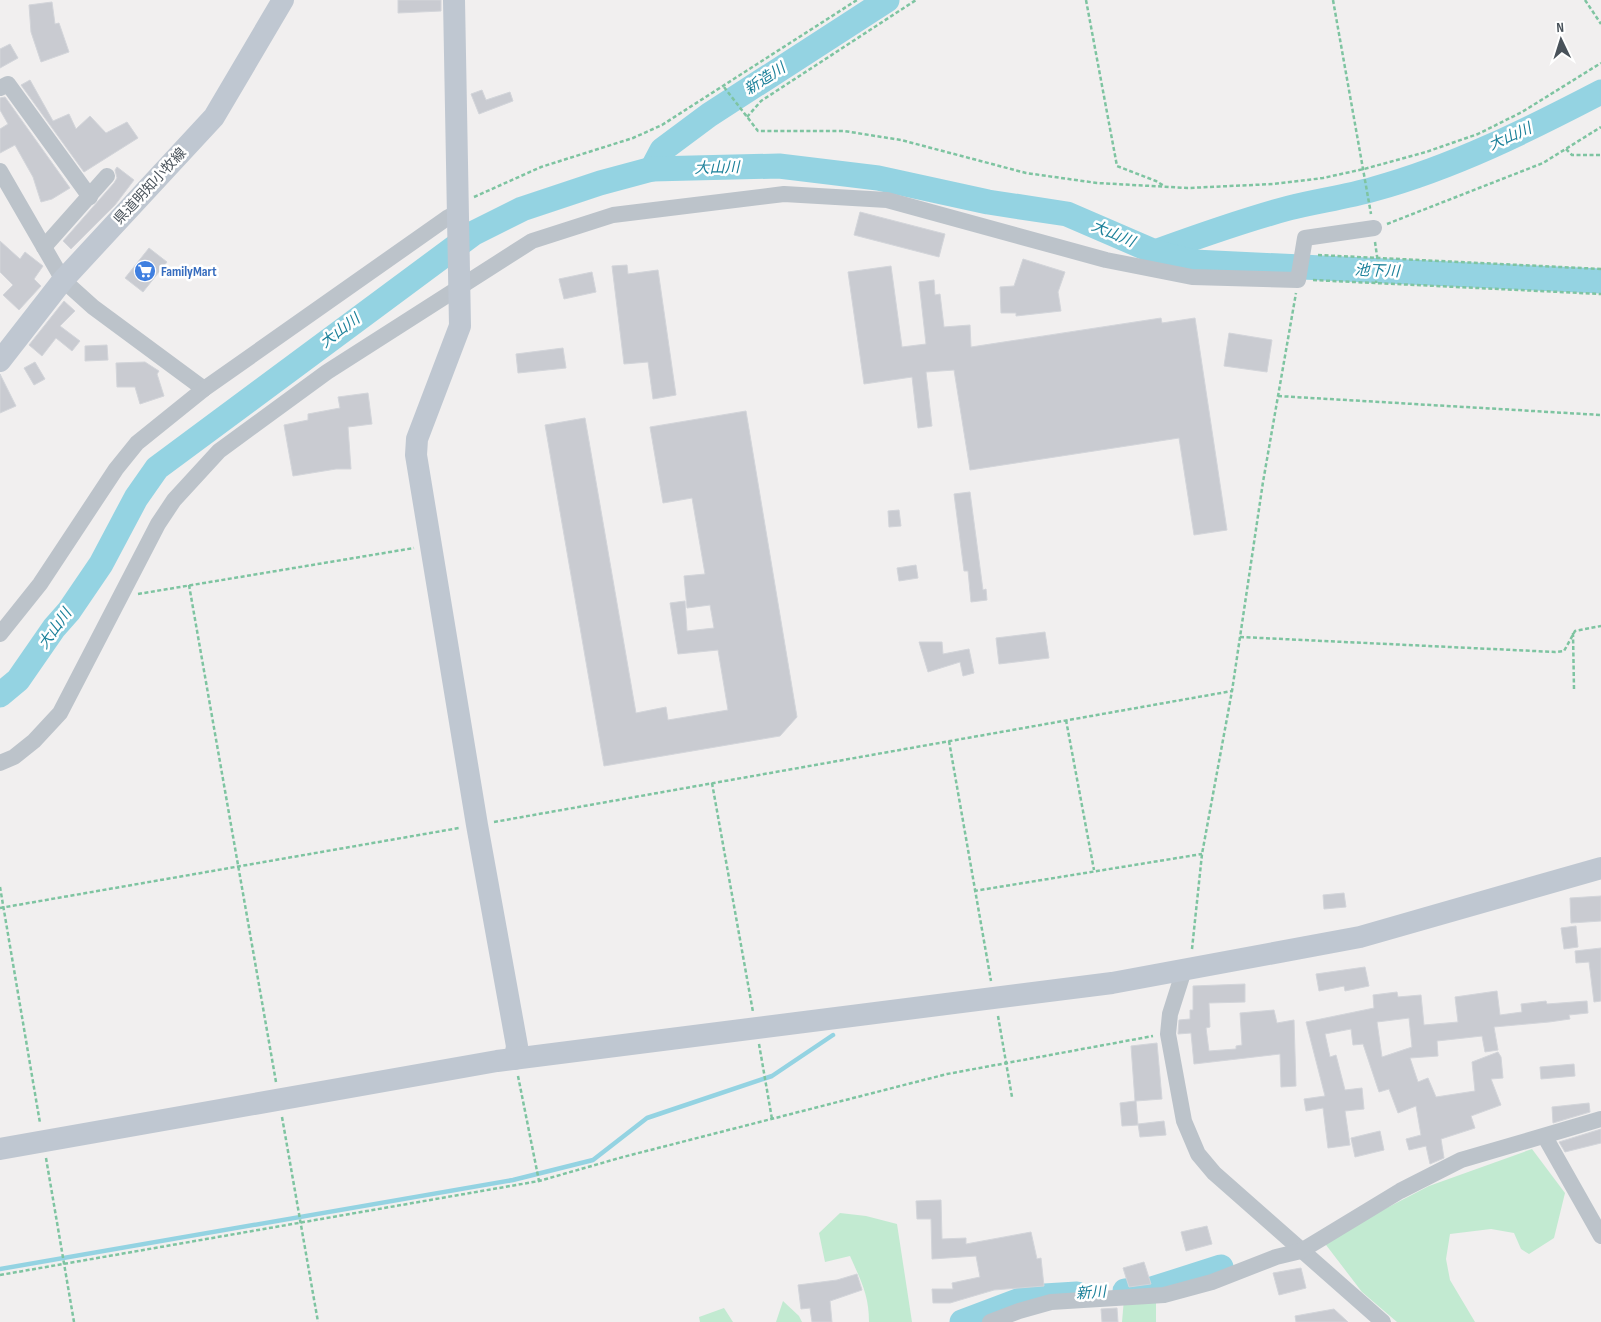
<svg xmlns="http://www.w3.org/2000/svg" width="1601" height="1322" font-family="'Sofia Sans Condensed','Noto Sans JP',sans-serif">
<style>
.green{fill:#c2ead1}
.lines{fill:none;stroke-linecap:round;stroke-linejoin:round}
.stream{stroke:#94d3e2;stroke-width:4.5}
.river{stroke:#94d3e2;stroke-width:25}
.building{fill:#c9cbd1;stroke:#d3d5da;fill-rule:evenodd}
.path{stroke:#7ec4a1;stroke-width:2.5;stroke-dasharray:4 2.5;stroke-linecap:butt}
.street{stroke:#bcc3ca;stroke-width:16}
.secondary{stroke:#bfc7d1;stroke-width:22}
.labels{text-anchor:middle;dominant-baseline:central;stroke-width:5;stroke-linejoin:round;paint-order:stroke}
.street-label{font-size:14px;fill:#49525a;stroke:#fff}
.shop-label{font-size:14px;font-weight:bold;fill:#366cbe;stroke:#fff;text-anchor:start}
.water-label{font-size:15px;font-style:italic;fill:#1c819a;stroke:#fff}
</style>
<rect width="100%" height="100%" fill="#f1efef"/>
<!-- green -->
<g class="green">
<path d="M1532,1149L1565,1193L1554,1238L1529,1254L1521,1249L1514,1233L1491,1229L1450,1234L1446,1259L1450,1280L1475,1322H1397L1362,1292L1323,1241L1429,1186Z"/>
<path d="M840,1213L866,1216L897,1224L912,1322H869C869,1295 861,1281 850,1256L825,1262L819,1233Z"/>
<path d="M1124,1299L1156,1302V1322H1122Z"/>
<path d="M783,1301L799,1316L802,1322H776Z"/>
<path d="M724,1308L733,1322H700L699,1317Z"/>
</g>
<g class="lines">
<!-- stream -->
<path class="stream" d="M0,1269L513,1180L593,1160L647,1118L772,1076L833,1035"/>
<!-- river -->
<g class="river">
<path d="M652,169L662,150L709,115L887,0"/>
<path d="M1155,252C1199,236 1244,220 1289,208C1317,201 1346,197 1374,189C1454,167 1528,130 1601,92"/>
<path d="M0,695L18,680L54,628L69,611L101,564L136,498L157,468L474,233L522,209L600,183L652,169L779,166L878,178L988,202L1067,214L1155,252L1194,262L1601,281"/>
<path d="M1125,1291L1152,1289L1221,1267"/>
<path d="M962,1322L1028,1297L1077,1294"/>
</g>
</g>
<!-- building -->
<g class="building">
<path d="M398,0H441V11L398,13Z"/>
<path d="M52,2L55,24L59,23L69,52L41,62L31,32L29,5Z"/>
<path d="M10,44L18,58L0,68V49Z"/>
<path d="M30,80L53,121L69,114L76,129L90,116L106,133L127,122L138,138L84,172L21,85Z"/>
<path d="M482,90L486,100L510,92L513,101L479,114L471,94Z"/>
<path d="M5,97L70,188L52,199L41,202L33,177L15,145L0,153V129L8,124L0,110V98Z"/>
<path d="M117,167L134,180L115,205L71,249L63,241L114,183L117,178L115,170Z"/>
<path d="M860,212L945,234L939,257L854,235Z"/>
<path d="M0,241L20,259L25,252L43,266L34,279L41,286L19,310L3,295L13,285L0,272Z"/>
<path d="M149,248L167,262L143,292L125,278Z"/>
<path d="M1023,259L1065,272L1058,292L1061,311L1016,316V313H1001L1000,287L1014,286Z"/>
<path d="M627,265L628,274L658,270L676,395L653,399L648,362L624,364L612,266Z"/>
<path d="M891,266L902,347L926,344L919,282L934,280L935,295L940,294L944,327L970,325L971,347L1161,318L1162,323L1195,318L1227,530L1194,535L1179,438L970,470L954,370L926,372L932,426L918,428L912,377L864,384L848,272Z"/>
<path d="M592,272L596,292L564,299L559,279Z"/>
<path d="M64,301L75,311L60,326L80,341L72,351L56,338L42,356L29,345Z"/>
<path d="M1229,333L1272,340L1267,372L1224,366Z"/>
<path d="M107,345L108,360L85,361V346Z"/>
<path d="M563,348L566,368L518,373L516,354Z"/>
<path d="M35,362L45,379L34,385L24,368Z"/>
<path d="M145,362L159,371L157,374L164,396L140,404L135,387H117L116,363Z"/>
<path d="M0,374L16,406L0,413Z"/>
<path d="M368,393L372,424L348,427L351,469H336L293,476L284,425L308,420V414L340,408L338,397Z"/>
<path d="M746,411L797,717L780,736L604,766L545,425L585,418L636,713L666,707L668,720L728,710L718,650L678,654L670,603L685,601L687,631L714,628L710,605L687,608L684,576L705,574L692,498L663,503L650,427Z"/>
<path d="M970,492L983,590L986,589L987,600L971,602L968,571H964L954,494Z"/>
<path d="M899,510L901,526L889,527L888,511Z"/>
<path d="M916,565L918,578L899,581L897,568Z"/>
<path d="M1045,632L1049,658L999,664L996,638Z"/>
<path d="M919,642H942L943,654L969,649L974,673L963,676L960,662L928,672Z"/>
<path d="M1344,893L1346,907L1324,909L1323,895Z"/>
<path d="M1601,896V921L1571,923L1570,898Z"/>
<path d="M1576,926L1578,947L1564,949L1561,928Z"/>
<path d="M1601,948V1001L1594,1002L1589,962L1576,963L1575,951Z"/>
<path d="M1365,967L1369,986L1345,991L1344,986L1319,991L1316,974Z"/>
<path d="M1245,984V1002L1209,1003L1210,1027L1206,1028L1209,1051L1236,1049V1046L1242,1045L1240,1013L1274,1010L1277,1023L1294,1020L1296,1086L1281,1087L1280,1054L1194,1064L1191,1033L1178,1034L1179,1020L1190,1019V1010H1193V986Z"/>
<path d="M1497,991L1500,1015L1522,1012L1521,1004L1546,1001L1547,1004L1587,1001L1588,1013L1569,1015L1570,1019L1549,1022L1494,1027L1498,1050L1485,1052L1482,1036L1437,1041L1438,1056L1410,1058L1418,1082L1428,1078L1436,1097L1475,1091L1472,1062L1498,1052L1501,1057L1503,1078L1491,1079L1501,1105L1471,1116L1475,1128L1441,1139L1444,1158L1430,1164L1426,1146L1409,1150L1406,1139L1421,1135L1416,1106L1398,1113L1389,1089L1379,1092L1363,1044L1353,1045L1351,1029L1325,1034L1330,1057L1336,1055L1345,1090L1362,1088L1364,1109L1345,1111L1350,1145L1328,1148L1323,1108L1306,1111L1304,1099L1325,1096L1306,1022L1374,1008L1373,995L1397,992L1398,997L1421,995L1424,1025L1458,1022L1455,997ZM1409,1018L1412,1047L1382,1057L1377,1022Z"/>
<path d="M1157,1043L1162,1099L1136,1101L1138,1125L1122,1126L1120,1103L1135,1101L1131,1046Z"/>
<path d="M1574,1064L1575,1076L1541,1079L1540,1067Z"/>
<path d="M1589,1103L1590,1112L1553,1123L1552,1107Z"/>
<path d="M1164,1121L1166,1135L1140,1137L1138,1124Z"/>
<path d="M1601,1129V1143L1565,1152L1559,1142Z"/>
<path d="M1380,1131L1384,1150L1355,1157L1351,1138Z"/>
<path d="M941,1200L942,1239L966,1238V1244L1031,1232L1037,1259L1041,1258L1044,1286L994,1290L950,1303H933L932,1289H953L952,1283L980,1277L976,1256L932,1259L931,1219H917L916,1201Z"/>
<path d="M1207,1226L1212,1244L1186,1251L1181,1232Z"/>
<path d="M1144,1262L1151,1284L1129,1287L1123,1268Z"/>
<path d="M1301,1268L1306,1288L1279,1295L1273,1273Z"/>
<path d="M857,1274L862,1290L830,1301L832,1322H812L810,1308L801,1309L798,1285L837,1280Z"/>
<path d="M1117,1308L1118,1322H1102L1101,1309Z"/>
<path d="M1334,1309L1348,1322H1296L1295,1316Z"/>
</g>
<g class="lines">
<!-- path -->
<g class="path">
<path d="M1086,0L1117,166L1156,181L1164,186"/>
<path d="M1333,0L1371,214"/>
<path d="M1585,0L1601,24"/>
<path d="M724,87L758,131H844L901,140L1026,173L1097,183L1188,188L1273,184L1323,178L1364,169L1426,152L1478,134L1522,112L1601,63"/>
<path d="M747,117L761,101L916,0"/>
<path d="M1566,149L1572,155H1601"/>
<path d="M474,197L541,167L633,138L662,125L857,0"/>
<path d="M1387,224L1543,163L1601,127"/>
<path d="M1375,242L1378,263L1376,283"/>
<path d="M1318,255L1601,269"/>
<path d="M1313,280L1601,294"/>
<path d="M1278,396L1601,415"/>
<path d="M189,585L276,1082"/>
<path d="M138,594L414,548"/>
<path d="M1573,633L1574,689"/>
<path d="M1240,637L1555,652L1564,651L1575,631L1601,626"/>
<path d="M1066,720L1094,870"/>
<path d="M949,741L991,981"/>
<path d="M712,783L753,1012"/>
<path d="M494,822L1232,691"/>
<path d="M0,887L40,1123"/>
<path d="M974,891L1202,854"/>
<path d="M0,908L459,828"/>
<path d="M1192,949L1202,854L1232,691L1263,482L1296,293"/>
<path d="M998,1016L1012,1097"/>
<path d="M759,1044L772,1119"/>
<path d="M518,1076L539,1181"/>
<path d="M282,1117L318,1322"/>
<path d="M46,1158L74,1322"/>
<path d="M0,1275L539,1181L623,1157L947,1074L1153,1036"/>
</g>
<!-- street -->
<g class="street">
<path d="M0,88L8,84L90,197"/>
<path d="M0,171L63,280L93,307L204,389"/>
<path d="M44,247L107,176"/>
<path d="M0,634L40,584L116,469L137,443L204,389L447,218L457,213"/>
<path d="M0,763L14,757L34,741L60,713L158,524L174,500L219,451L327,372L532,241L613,215L784,194L887,200L1106,260L1192,277L1298,280L1305,238L1374,228"/>
<path d="M1184,970L1170,1014L1168,1034L1184,1121L1198,1154L1214,1173L1383,1322"/>
<path d="M1545,1137L1601,1236"/>
<path d="M990,1322L1019,1311L1051,1302L1164,1295L1212,1282L1276,1257L1301,1251L1400,1191L1461,1160L1601,1119"/>
</g>
<!-- secondary -->
<g class="secondary">
<path d="M454,0L460,326L417,439L416,455L477,825L517,1046L515,1059"/>
<path d="M0,361L63,280L214,117L283,0"/>
<path d="M0,1149L497,1061L1112,983L1360,937L1601,868"/>
</g>
</g>
<!-- icons -->
<defs>
<g id="supermarket-disc" transform="scale(1.125)"><circle r="9.5" fill="#3f7fe0" stroke="#fff"/><path d="M-6-5.5h2.5l.6 2H6L4.5 2H-2.5L-4.4-4H-6ZM-1.5 3.2a1.3 1.3 0 1 0 .1 0ZM3 3.2a1.3 1.3 0 1 0 .1 0Z" fill="#fff"/></g>
</defs>
<g fill-rule="evenodd">
<use href="#supermarket-disc" x="145" y="271"/>
</g>
<g class="labels">
<!-- street labels -->
<g class="street-label">
<text transform="translate(150 186) rotate(-47)">県道明知小牧線</text>
</g>
<!-- shop labels -->
<g class="shop-label">
<text x="161" y="271">FamilyMart</text>
</g>
<!-- water labels -->
<g class="water-label">
<text transform="translate(765 79) rotate(-33)">新造川</text>
<text transform="translate(1510 137) rotate(-24)">大山川</text>
<text transform="translate(717 168) rotate(-1)">大山川</text>
<text transform="translate(1113 234) rotate(23)">大山川</text>
<text transform="translate(1377 271) rotate(2)">池下川</text>
<text transform="translate(340 331) rotate(-37)">大山川</text>
<text transform="translate(55 629) rotate(-54)">大山川</text>
<text transform="translate(1091 1293) rotate(-4)">新川</text>
</g>
</g>
<!-- north arrow -->
<g transform="translate(1561 40) rotate(356)" stroke="#ffffff" stroke-width="4" paint-order="stroke">
<path d="M0-4L9 19L0 12L-9 19Z" fill="#49525a"/>
<text y="-8" font-size="14" font-weight="bold" text-anchor="middle" fill="#49525a">N</text>
</g>
</svg>
